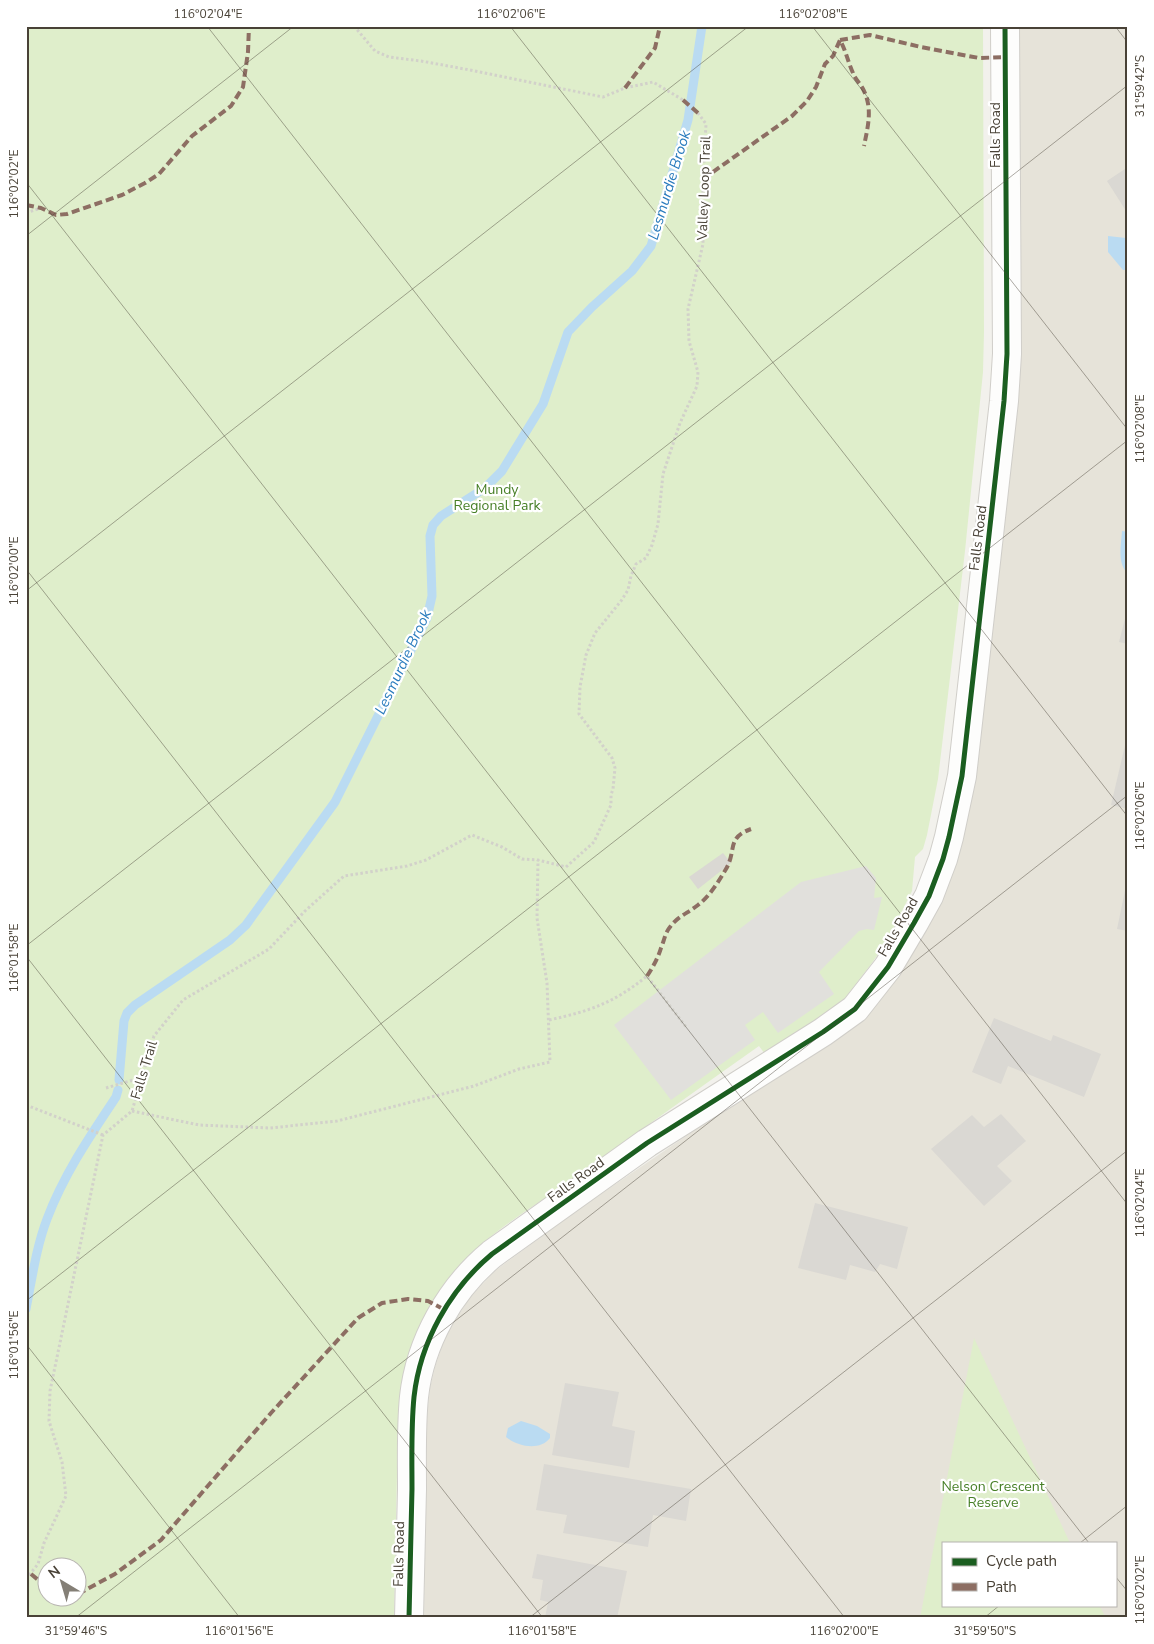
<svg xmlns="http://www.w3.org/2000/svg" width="1154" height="1644" font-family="'Nunito Sans',sans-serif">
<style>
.residential{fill:#e6e3d9;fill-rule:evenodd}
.green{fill:#dfeecb;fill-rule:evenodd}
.parking{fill:#e1e0dc}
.water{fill:#badbf2}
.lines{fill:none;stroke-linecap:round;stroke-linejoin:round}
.stream{stroke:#badbf2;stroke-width:9}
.building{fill:#dad8d3}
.street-casing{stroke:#d0cec9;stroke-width:30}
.path{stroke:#d2d1ca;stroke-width:3;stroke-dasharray:2.5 2.5;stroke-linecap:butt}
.street{stroke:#fdfdfc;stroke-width:28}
.quiet{stroke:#8d6e63;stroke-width:4;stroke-dasharray:8 4;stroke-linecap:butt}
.cycleway-casing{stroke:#fff;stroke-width:8}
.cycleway{stroke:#1b5e20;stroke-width:5}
.ticks{fill:none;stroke:#494237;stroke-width:1;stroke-opacity:0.45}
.labels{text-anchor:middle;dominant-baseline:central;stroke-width:4.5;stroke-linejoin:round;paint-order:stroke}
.street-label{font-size:14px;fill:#494237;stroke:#fff}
.park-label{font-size:14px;fill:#467f26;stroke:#fff}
.water-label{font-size:15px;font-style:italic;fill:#297bbd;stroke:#fff}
.neatline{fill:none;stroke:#494237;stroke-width:2}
.ticks-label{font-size:12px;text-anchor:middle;fill:#494237}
</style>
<rect width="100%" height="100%" fill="#f2f1ec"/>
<!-- residential -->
<path class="residential" d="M1020,26H1128V1618H424L427,1416L430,1388L435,1367L443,1343L452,1325L471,1296L496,1270L582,1207L736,1102L833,1041L877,1002L897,979L932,918L959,852L972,797L976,772L1013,441L1019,274ZM943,1543H1115V1605H943Z"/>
<!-- green -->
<g class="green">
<path d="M26,26H983L984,332L983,372L965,551L938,779L927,835L923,849L915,857L912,891L887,941L872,963L845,998L831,1009L765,1054L759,1046C694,1092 629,1138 564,1185C527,1211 484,1236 455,1271C432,1298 414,1330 406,1365C397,1400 398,1437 397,1474C396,1522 395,1570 394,1618H26ZM48,1566H78V1596H48Z"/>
<path d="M974,1338L1070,1543H943V1605H1099L1106,1618H920Z"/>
</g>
<!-- parking -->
<path class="parking" d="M866,866L876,878L874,898L882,897L874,930L867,929L859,931L819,972L834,994L778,1033L763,1012L745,1025L755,1040L671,1100L614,1025L801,882Z"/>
<!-- water -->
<g class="water">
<path d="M1108,236L1126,238L1128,270H1123L1108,252Z"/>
<path d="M1122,531L1128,532V574C1117,563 1121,546 1122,531Z"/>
<path d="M521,1421L537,1426L550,1434V1438C540,1451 518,1447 506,1437L508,1428Z"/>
</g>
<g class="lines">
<!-- stream -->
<g class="stream">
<path d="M119,1080L124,1021L127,1013L135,1005L230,940L246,925L335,802L427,618L432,596L430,536L433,525L441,516L485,488L502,471L543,404L568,332L592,307L632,271L651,246L688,120L702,26"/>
<path d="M26,1309C32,1279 36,1248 47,1219C64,1174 90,1136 116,1097L118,1090"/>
</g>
</g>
<!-- building -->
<g class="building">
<path d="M1128,167V214L1107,181Z"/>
<path d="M1127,611H1128V644L1119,642Z"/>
<path d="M1127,737H1128V809L1111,805Z"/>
<path d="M723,853L731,863L698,889L689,877Z"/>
<path d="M1127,881H1128V931L1117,929Z"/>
<path d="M994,1018L1051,1041L1053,1035L1101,1054L1084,1097L1008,1066L1001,1084L972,1072Z"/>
<path d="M1001,1114L1026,1141L997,1166L1012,1181L984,1206L931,1149L972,1115L984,1127Z"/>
<path d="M815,1203L908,1227L897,1269L880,1264L875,1272L850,1265L846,1280L798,1268Z"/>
<path d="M565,1383L619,1392L612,1426L635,1431L629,1468L552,1455Z"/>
<path d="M544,1464L691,1489L686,1521L653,1515L648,1547L563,1533L567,1515L536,1510Z"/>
<path d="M537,1554L627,1571L617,1618H545L548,1602L540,1600L543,1580L532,1578Z"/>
</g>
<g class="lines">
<!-- street casing -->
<g class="street-casing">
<path id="street" d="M409,1618C410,1575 411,1532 412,1489C412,1458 411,1427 414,1397C420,1342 450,1289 492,1254L647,1143L823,1032L855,1009L888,967L914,923L929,896L943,859L949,837L962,776L1004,401L1007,354L1005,26"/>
</g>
<!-- path -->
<g class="path">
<path d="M354,26L375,51L389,57L421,61L470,70L603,97L625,88L653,82L683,100"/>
<path d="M26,213L41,208"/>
<path d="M549,1020C590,1011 614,1003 647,976L686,1027"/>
<path d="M106,1088L140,1078"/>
<path d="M26,1105L103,1135"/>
<path d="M132,1111L199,1125L270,1128L337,1121L474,1086L519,1069L550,1062L547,983L537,918L538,860"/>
<path d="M26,1579L38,1564L44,1543L66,1496L62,1462L49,1421L50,1391L103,1135L132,1111L154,1036L183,1000L269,949L305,911L344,876L407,866L426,860L472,835L502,847L522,859L538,860L566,867L594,842L611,805V795L613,789L615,768L612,758L579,714L580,687L586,655L595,633L621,601L628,590L631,576L636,564L646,558L652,545L658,524L663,474L680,423L697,386L698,372L689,341L688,309L703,244V179L706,124L698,113"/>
</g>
<!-- street -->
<use href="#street" class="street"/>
<!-- quiet -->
<g class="quiet">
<path d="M840,40L870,35L921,47L979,58L1006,57"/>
<path d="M625,88L655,48L660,26"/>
<path d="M683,100L698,113"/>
<path d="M703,179L792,116L807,101L816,87L825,64L833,56L840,40C846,51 848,62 853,73C855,79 860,83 863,89C873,108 868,126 864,146"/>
<path d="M26,205L41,208L56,215L67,214L122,195L145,183L159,174L192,136L231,106L243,87L248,52L249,26"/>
<path d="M647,976C653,967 658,958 661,948C664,941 665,933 670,927C677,917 688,913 698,905C709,897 719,881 726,869C737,850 726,838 751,829"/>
<path d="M31,1574L48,1588"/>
<path d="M78,1594L115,1574L161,1540L271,1413L358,1318L382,1303L408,1299L428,1301L445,1310"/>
<path d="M57,1596L63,1601L73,1596"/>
</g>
<!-- cycleway casing -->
<g class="cycleway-casing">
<path id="cycleway" d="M409,1618C410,1575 411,1532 412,1489C412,1458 411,1427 414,1397C420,1342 450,1289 492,1254L647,1143L823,1032L855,1009L888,967L914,923L929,896L943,859L949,837L962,776L1004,401L1007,354L1005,26"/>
</g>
<!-- cycleway -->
<use href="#cycleway" class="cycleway"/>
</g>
<!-- ticks -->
<path class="ticks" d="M207,26L1128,1205M510,26L1128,817M812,26L1128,430M1115,26L1128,43M26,182L1089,1543M26,236L294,26M26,569L845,1618M26,591L749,26M26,946L1128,85M26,956L543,1618M26,1301L1128,440M26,1344L240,1618M1080,1543L1128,1505M1115,1576L1128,1592M75,1618L1128,795M529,1618L1128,1150M984,1618L1000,1605"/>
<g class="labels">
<!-- street labels -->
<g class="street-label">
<text transform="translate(995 135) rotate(-90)">Falls Road</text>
<text transform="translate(704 188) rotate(-88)">Valley Loop Trail</text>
<text transform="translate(978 538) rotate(-83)">Falls Road</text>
<text transform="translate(898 927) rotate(-60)">Falls Road</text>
<text transform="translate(144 1070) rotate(-73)">Falls Trail</text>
<text transform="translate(576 1180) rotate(-36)">Falls Road</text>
<text transform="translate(399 1554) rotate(-89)">Falls Road</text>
</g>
<!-- park labels -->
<g class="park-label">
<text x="497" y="489">Mundy<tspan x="497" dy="16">Regional Park</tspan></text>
<text x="993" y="1486">Nelson Crescent<tspan x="993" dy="16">Reserve</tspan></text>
</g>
<!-- water labels -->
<g class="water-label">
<text transform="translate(669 185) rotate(-73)">Lesmurdie Brook</text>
<text transform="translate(403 662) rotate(-65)">Lesmurdie Brook</text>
</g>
</g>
<!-- border -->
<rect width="1154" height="1644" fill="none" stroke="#ffffff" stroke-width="55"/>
<!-- legend -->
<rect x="942" y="1542" width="175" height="65" fill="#ffffff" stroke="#b6b3af"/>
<rect x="952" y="1558" width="25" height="8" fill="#1b5e20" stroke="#b6b3af"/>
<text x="986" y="1566" font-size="15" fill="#494237">Cycle path</text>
<rect x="952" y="1583" width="25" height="8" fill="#8d6e63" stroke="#b6b3af"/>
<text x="986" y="1592" font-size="15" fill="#494237">Path</text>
<!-- north arrow -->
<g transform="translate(62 1582) rotate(322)"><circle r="24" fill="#ffffff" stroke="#b6b3af"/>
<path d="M0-4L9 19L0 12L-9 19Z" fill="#847f76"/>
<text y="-8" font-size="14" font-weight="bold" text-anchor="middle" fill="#494237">N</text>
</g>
<rect x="28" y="28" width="1098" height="1588" class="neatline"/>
<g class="ticks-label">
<text x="208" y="18">116°02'04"E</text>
<text x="511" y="18">116°02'06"E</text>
<text x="813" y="18">116°02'08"E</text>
<text transform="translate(1140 86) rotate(-90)" y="4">31°59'42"S</text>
<text transform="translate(14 184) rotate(-90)" y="4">116°02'02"E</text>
<text transform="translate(1140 429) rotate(-90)" y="4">116°02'08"E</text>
<text transform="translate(14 571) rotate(-90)" y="4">116°02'00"E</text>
<text transform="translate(1140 816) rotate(-90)" y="4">116°02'06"E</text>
<text transform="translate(14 958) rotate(-90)" y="4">116°01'58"E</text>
<text transform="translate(1140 1203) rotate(-90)" y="4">116°02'04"E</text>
<text transform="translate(14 1345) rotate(-90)" y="4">116°01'56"E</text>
<text transform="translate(1140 1590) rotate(-90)" y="4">116°02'02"E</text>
<text x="76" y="1635">31°59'46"S</text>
<text x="239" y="1635">116°01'56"E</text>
<text x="542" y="1635">116°01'58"E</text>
<text x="844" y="1635">116°02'00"E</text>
<text x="985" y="1635">31°59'50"S</text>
</g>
</svg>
